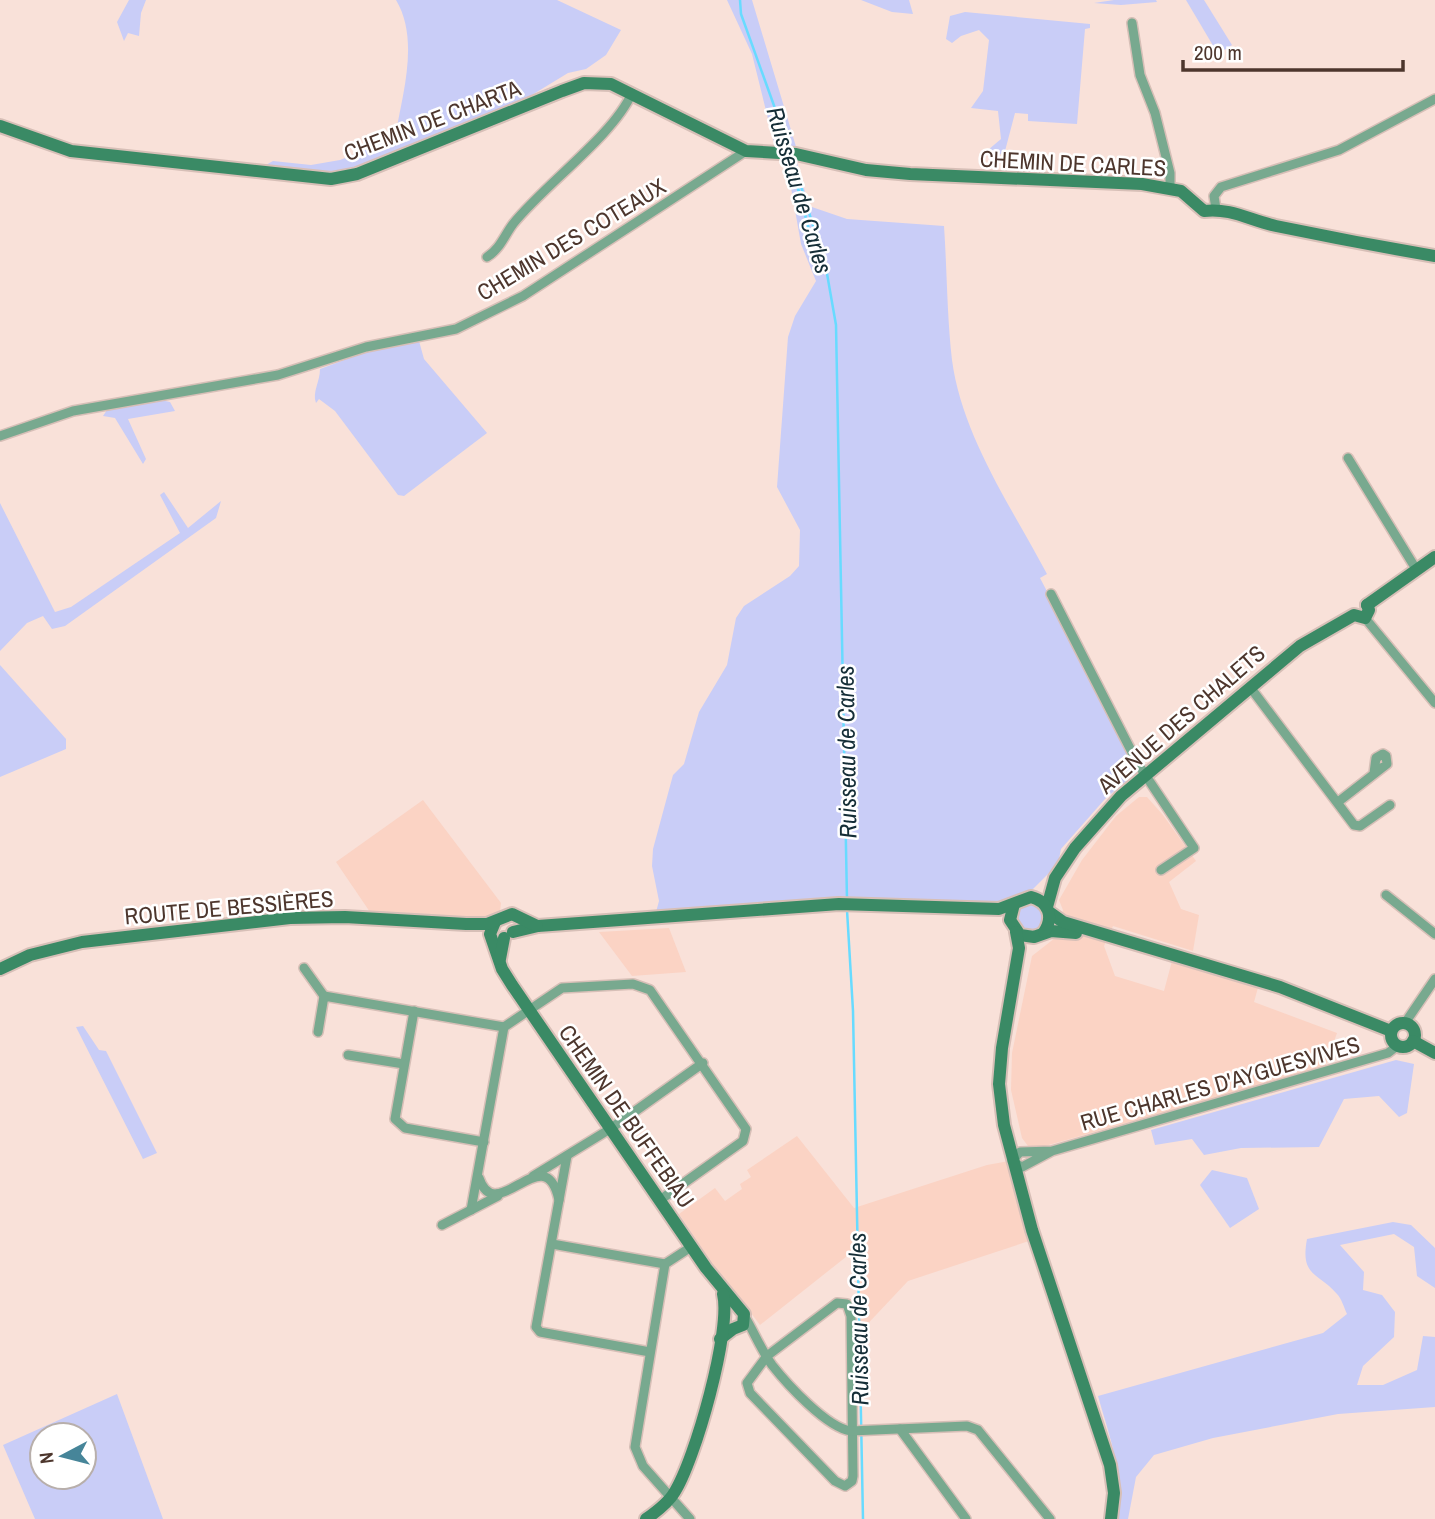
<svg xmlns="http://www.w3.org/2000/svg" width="1435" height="1519" font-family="'Archivo Narrow',sans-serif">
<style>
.built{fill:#fbd3c4}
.green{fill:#c9cdf7;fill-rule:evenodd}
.water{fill:#68dbff}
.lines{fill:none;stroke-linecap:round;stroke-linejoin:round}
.stream{stroke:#68dbff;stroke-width:2.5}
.street-casing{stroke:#d7bfb7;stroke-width:12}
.secondary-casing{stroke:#d7bfb7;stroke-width:16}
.street{stroke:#78a98f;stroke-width:9}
.secondary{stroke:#3a8a65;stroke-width:12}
.labels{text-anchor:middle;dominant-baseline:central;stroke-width:5;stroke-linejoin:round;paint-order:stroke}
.street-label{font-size:23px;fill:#4d362d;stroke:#fff}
.water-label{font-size:24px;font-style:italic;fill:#152e37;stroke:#fff}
</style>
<rect width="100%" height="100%" fill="#f9e1d9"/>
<!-- built -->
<g class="built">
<path d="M1139,797H1147L1163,815L1196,861L1169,882L1181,909L1199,915L1193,951L1113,926L1104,946L1115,976L1164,991L1172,961L1259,984L1254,1002L1337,1033L1325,1067L1031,1150L1022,1138L1011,1090L1012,1053L1032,956L1055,938L1063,910L1059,900L1082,860L1116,816Z"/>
<path d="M423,800L501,903L500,912L494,918L370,912L336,862Z"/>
<path d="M669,928L686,972L632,976L599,932Z"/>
<path d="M797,1136L854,1208L987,1165L1009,1161L1032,1240L908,1281L860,1332L856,1249L760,1325L748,1309L739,1304L679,1214L715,1188L725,1201L742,1189L740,1184L751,1177L747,1170Z"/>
</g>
<!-- green -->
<g class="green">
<path d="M129,0H146L141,13L139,36L128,33L124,41L117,22Z"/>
<path d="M396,0H557L621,30L606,55L586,69L568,73L527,98L350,173L324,176L264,166L273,161L311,165L340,160L395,138C402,95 420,40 396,0Z"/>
<path d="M727,0H752L797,150L775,147L752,54Z"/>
<path d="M861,0H909L913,14L892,12Z"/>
<path d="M1114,0H1156L1157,2L1121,5L1094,3Z"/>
<path d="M1186,0H1204L1232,45L1218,54Z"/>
<path d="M965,12L1090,24V28L1085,29L1077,124L1028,121V114L1015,113L1005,151L990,162L988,150L1001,139L998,111L971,108L983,91L989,40L979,30L961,36L952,43L946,39L950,16Z"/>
<path d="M796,159L809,206L847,219L944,226C947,270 947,316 952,360C962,436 1012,508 1047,574L1040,578L1140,769L1105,799L1061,849L1058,864L1033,889L999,906L861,898L656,912L659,901L652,866L653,849L673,775L684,764L699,712L727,665L736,618L744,606L790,576L799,566L800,530L777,487L788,337L795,316L816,281L801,244L787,165Z"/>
<path d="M419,341L424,359L487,433L404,496L398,495L335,411L319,399L316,403C312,392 320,382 320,369L374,349Z"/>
<path d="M156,399L170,402L175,411L128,419L146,459L143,464L115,418L103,416L107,410Z"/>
<path d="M164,492L188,528L221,501L216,518L65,626L52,629L43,616L27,623L0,651V503L55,612L71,607L180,533L160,495Z"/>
<path d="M0,665L66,739V749L0,777Z"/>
<path d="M1025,902L1038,904L1046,916L1041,929L1028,933L1016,926L1015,912Z"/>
<path d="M83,1026L99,1050L106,1051L157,1153L143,1159L76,1027Z"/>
<path d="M1396,1060L1414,1064L1407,1113L1399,1117L1379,1096L1344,1099L1319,1147L1241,1148L1204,1155L1192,1139L1155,1145L1151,1130Z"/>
<path d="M1212,1170L1247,1178L1259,1209L1230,1228L1200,1185Z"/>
<path d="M1393,1222L1411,1225L1435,1248V1288L1417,1276L1414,1247L1394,1234L1340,1245L1364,1272L1363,1290L1382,1295L1395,1312L1394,1337L1363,1366L1357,1385H1383L1417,1370L1423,1336L1435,1337V1407L1338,1414L1213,1438L1154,1455L1136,1477L1128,1519H1116C1124,1472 1111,1442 1098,1396L1323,1333L1347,1314C1344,1308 1342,1299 1337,1294C1318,1272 1300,1277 1307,1239Z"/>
<path d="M117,1394L163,1519H35L3,1445ZM42,1435H84V1477H42Z"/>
</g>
<!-- water -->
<path class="water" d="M788,157H791L811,232L808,231Z"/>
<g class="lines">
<!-- stream -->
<g class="stream">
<path d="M740,0L741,14L790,150"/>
<path d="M792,157L826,268L836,325L847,900"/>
<path d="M847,910L853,1011L863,1519"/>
</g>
<!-- street casing -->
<g class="street-casing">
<g id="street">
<path d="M1132,23L1140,75L1155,113L1170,173V188"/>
<path d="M1216,209L1214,196L1221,187L1339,150L1435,99"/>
<path d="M487,257C500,249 504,236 513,224C545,184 613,136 632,93"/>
<path d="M0,436L73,411L278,375L366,347L456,329L523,296L746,151"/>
<path d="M1348,458L1416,569"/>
<path d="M1051,594L1138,764L1194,848L1161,870"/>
<path d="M1365,618L1435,703"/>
<path d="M1250,687L1354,825L1360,826L1390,805"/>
<path d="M1338,802L1387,764L1386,756L1383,754L1376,758L1374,773"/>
<path d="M1386,895L1435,934"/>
<path d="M304,968L324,996"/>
<path d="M414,1011L395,1119L405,1128L484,1142"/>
<path d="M1405,1023L1435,979"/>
<path d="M318,1032L324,996L504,1027"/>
<path d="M348,1055L404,1064"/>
<path d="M1052,1151L1020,1152L1012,1161L1022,1167L1052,1151L1388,1053L1397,1046"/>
<path d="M567,1156L536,1327L540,1332L650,1352"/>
<path d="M533,1176L610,1129L703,1063"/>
<path d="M479,1178C496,1229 545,1135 559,1200"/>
<path d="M471,1210L504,1027L562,988L633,984L650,990L746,1129L743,1141L660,1200"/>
<path d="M442,1225L498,1196"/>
<path d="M552,1244L665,1264"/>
<path d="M837,1303L847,1304L851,1316L853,1476L852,1481L845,1486L835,1481L750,1393L747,1383L767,1356Z"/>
<path d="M745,1317C754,1332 761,1350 772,1365C787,1384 827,1428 851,1431L967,1426L978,1430L1050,1519"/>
<path d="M900,1429L966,1519"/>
<path d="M690,1519L643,1466L635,1447L665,1264L691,1247"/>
</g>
</g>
<!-- secondary casing -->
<g class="secondary-casing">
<g id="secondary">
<path d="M0,126L71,151L331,179L357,174L562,91L584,83L611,84L746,151L796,154L866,170L910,174L1142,184L1181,191L1204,211C1232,208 1249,220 1276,226C1329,237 1382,247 1435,256"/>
<path d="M1367,605L1435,557"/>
<path d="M1014,904L1010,920L1020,935L1034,937L1051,931L1076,933"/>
<path d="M1047,907L1055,878L1075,848L1121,796L1300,646L1354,615L1365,618L1369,610L1367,605"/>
<path d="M1049,912L1063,922L1280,987L1391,1031"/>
<path d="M495,922L490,934L502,969L512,985L706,1268L744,1314L743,1325L733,1329L720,1339"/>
<path d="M513,932L538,926L839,904L999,909L1031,897C1049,902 1054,917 1044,932"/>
<path d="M1016,932L1019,948L1002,1048L999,1084L1004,1125L1032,1230L1110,1465L1114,1493L1111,1519"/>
<path d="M500,959L504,938"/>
<path d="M0,969L30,955L82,942L290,918L345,917L466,924H487L512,914L537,926"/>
<circle cx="1403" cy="1035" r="12"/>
<path d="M1413,1041L1435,1053"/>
<path d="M646,1519C656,1512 668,1503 674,1493C695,1461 732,1329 723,1294"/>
</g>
</g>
<!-- street -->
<use href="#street" class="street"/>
<!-- secondary -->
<use href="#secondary" class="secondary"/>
</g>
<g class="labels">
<!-- street labels -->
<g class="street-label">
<text transform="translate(432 120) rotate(-21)">CHEMIN DE CHARTA</text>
<text transform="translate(1073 163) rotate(3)">CHEMIN DE CARLES</text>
<text transform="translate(571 239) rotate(-31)">CHEMIN DES COTEAUX</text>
<text transform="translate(1181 719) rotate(-41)">AVENUE DES CHALETS</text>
<text transform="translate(229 907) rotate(-5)">ROUTE DE BESSIÈRES</text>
<text transform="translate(1220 1083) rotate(-16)">RUE CHARLES D'AYGUESVIVES</text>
<text transform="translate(627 1116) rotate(55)">CHEMIN DE BUFFEBIAU</text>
</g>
<!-- water labels -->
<g class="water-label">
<text transform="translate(800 190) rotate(73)">Ruisseau de Carles</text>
<text transform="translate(846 752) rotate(-91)">Ruisseau de Carles</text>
<text transform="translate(858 1319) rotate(-91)">Ruisseau de Carles</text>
</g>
</g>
<!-- north arrow -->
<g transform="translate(63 1456) rotate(263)"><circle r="33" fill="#ffffff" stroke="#b8afab" stroke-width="2"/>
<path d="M0-5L12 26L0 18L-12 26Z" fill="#468599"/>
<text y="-10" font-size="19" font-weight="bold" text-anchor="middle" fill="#4d362d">N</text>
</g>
<!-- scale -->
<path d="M1183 60v10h220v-10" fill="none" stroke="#4d362d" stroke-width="3.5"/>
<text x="1194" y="60" font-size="21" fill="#4d362d" stroke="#ffffff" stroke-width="5" paint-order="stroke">200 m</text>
</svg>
